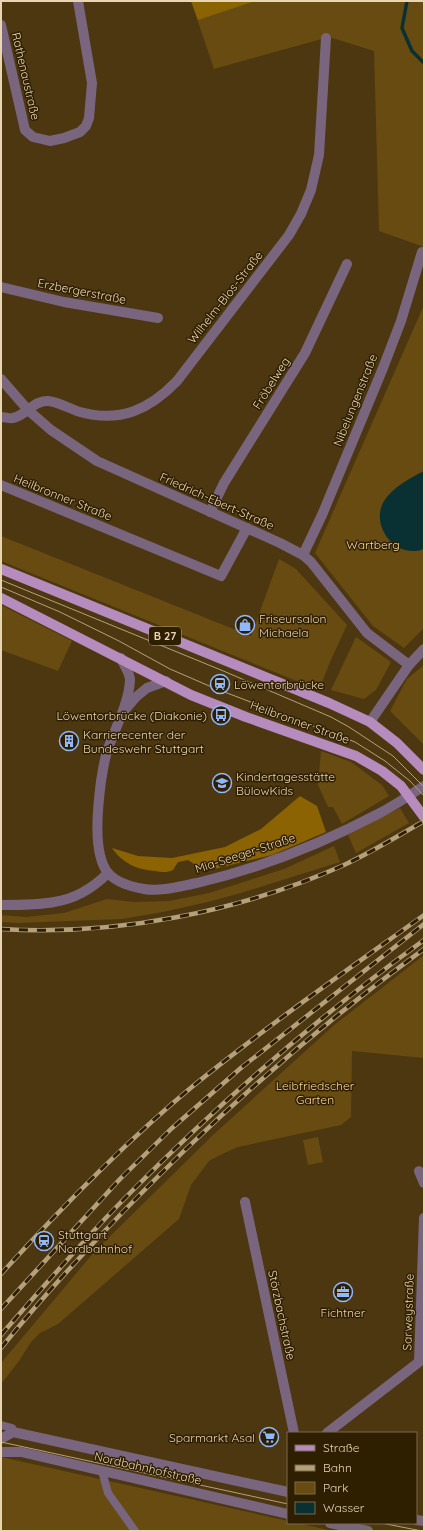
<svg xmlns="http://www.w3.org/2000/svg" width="425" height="1532" font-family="Quicksand,sans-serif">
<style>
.green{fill:#684b11}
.forest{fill:#8b6303}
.water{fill:#093133}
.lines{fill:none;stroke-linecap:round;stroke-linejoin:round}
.stream{stroke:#093133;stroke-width:3.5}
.pedestrian{stroke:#79657e;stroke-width:8}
.minor{stroke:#79657e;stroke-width:10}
.tertiary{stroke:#79657e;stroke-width:10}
.primary{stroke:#b68cbf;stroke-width:10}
.tram{stroke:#b5a07c;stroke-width:1}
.rail-casing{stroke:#b5a07c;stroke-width:4.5}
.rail{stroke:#2f1f01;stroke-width:3;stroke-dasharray:9;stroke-linecap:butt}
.labels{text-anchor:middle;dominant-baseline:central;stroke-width:3;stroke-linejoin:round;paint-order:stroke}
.shield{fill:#2f1f01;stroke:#b29e7e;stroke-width:1}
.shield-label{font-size:11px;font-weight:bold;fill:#ead5b3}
.street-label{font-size:12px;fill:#ead5b3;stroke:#2f1f01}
.park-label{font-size:12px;fill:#fbd99f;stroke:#2f1f01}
.poi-label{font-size:12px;fill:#ead5b3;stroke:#2f1f01;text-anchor:start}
</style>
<rect width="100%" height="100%" fill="#4c3710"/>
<!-- green -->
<g class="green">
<path d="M191,1H424V247L379,231L374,51L329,37L214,69Z"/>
<path d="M424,305V628L404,648L373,626L315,553Z"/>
<path d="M1,536L251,636L279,559L296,569L347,625L330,662L319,690L1,561Z"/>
<path d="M1,605L72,641L58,671L1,650Z"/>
<path d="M356,637L391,662L376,690L364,699L331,690Z"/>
<path d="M424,665V745L390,711L407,679Z"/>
<path d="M321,751L351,762L382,785L389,796L342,824L333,807H328L318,785Z"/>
<path d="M400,808L409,823L356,853L348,835Z"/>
<path d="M334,846L340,862L241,893L208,902L163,912L122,919L18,923L1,922V915L26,917L64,913L107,899L134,902L169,901L209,893L284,869Z"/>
<path d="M424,955V1058L352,1051L351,1117L341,1125L238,1147L220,1155L209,1161L191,1185L179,1219L58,1324L40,1333L31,1342L19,1361L1,1384V1363L95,1251L213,1135L333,1026Z"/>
<path d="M318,1137L323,1162L308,1165L303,1140Z"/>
<path d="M1,1457L288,1521V1523H297L333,1531H1Z"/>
</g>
<!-- forest -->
<g class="forest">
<path d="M191,1H255L198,20Z"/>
<path d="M300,796L317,806L326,832L272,855L214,869L203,870L188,860L178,862L173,870C167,873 161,872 155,871C137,870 122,863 112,848L138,856L172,858L225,847L261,829Z"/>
</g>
<!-- water -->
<path class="water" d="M424,471V549C421,550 418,551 415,551C390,553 371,522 384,501C393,487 410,478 424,471Z"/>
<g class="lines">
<!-- stream -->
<path class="stream" d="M407,1L402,28L412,51L424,63"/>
<!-- pedestrian -->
<g class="pedestrian">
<path d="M1,1425L12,1428"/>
<path d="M102,1471L108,1493L135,1531"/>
</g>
<!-- minor -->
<g class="minor">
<path d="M1,25L25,130L33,137L50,141L64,138L80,132L86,126L89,118L92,83L78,1"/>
<path d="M1,287L64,302L158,318"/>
<path d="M1,379L28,410L51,430L97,461L280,543L303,555L311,562L367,633L409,665"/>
<path d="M1,417C5,417 10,419 13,418C27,415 34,400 48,401C59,402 70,409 80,412C120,423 149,410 177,381L289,235L301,214L311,190L319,155L326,38"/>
<path d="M1,485L221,576L247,528"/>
<path d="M210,512L224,483L305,353L347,264"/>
<path d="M303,555L322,515L383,368L401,321L422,252"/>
<path d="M121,658C123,664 130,673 130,680C129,703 115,728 108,749C104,759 103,771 101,781C98,805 92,853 108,873C116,882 132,887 144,889C161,892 181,886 197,883C261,868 323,843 380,813C395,805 410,795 424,786"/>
<path d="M123,712L136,697L147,688L166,681"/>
<path d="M370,722L409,665L424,649"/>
<path d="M1,905C17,905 39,905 54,902C75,899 94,887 108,873"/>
<path d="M419,1171L424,1183"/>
<path d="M245,1202L294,1433"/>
<path d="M327,1433L419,1362L424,1218"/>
</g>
<!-- tertiary -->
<g class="tertiary">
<path d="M1,1439L13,1432L288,1492"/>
<path d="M1,1452H21L288,1514"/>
<path d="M416,1520L424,1521"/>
<path d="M330,1523L368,1531"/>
</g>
<!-- primary -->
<g class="primary">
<path d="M1,569L329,703L370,722L397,743L424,770"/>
<path d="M1,598L191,695L246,717L356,756L382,771L401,786L424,817"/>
</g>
<!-- tram -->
<g class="tram">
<path d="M1,580L221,670L331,717L349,727L393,756L424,787"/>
<path d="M1,587L60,612L119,641L170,669L214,688L355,742L385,761L410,781L424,796"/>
<path d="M1,1442L288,1504"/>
<path d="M381,1523L422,1531"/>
</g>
<!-- rail casing -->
<g class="rail-casing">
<g id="rail">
<path d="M1,929C116,936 239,912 344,865C372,852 398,836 424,821"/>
<path d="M1,1274C61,1208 124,1143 193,1086C267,1026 346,971 424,915"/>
<path d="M1,1309L120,1179L171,1129L242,1067L424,924"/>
<path d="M1,1335C43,1287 84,1239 129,1194C220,1102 319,1016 424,940"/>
<path d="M1,1348C58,1278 121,1212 186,1149C261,1077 340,1010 424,949"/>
</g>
</g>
<!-- rail -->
<use href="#rail" class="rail"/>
</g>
<!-- icons -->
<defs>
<g id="shop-ring" transform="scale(1)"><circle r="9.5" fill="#2f1f01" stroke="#8fb8fd" stroke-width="1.5"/><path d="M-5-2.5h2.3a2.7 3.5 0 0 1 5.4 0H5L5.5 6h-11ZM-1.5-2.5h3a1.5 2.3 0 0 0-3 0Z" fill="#8fb8fd"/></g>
<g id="station-ring" transform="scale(1)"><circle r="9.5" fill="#2f1f01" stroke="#8fb8fd" stroke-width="1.5"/><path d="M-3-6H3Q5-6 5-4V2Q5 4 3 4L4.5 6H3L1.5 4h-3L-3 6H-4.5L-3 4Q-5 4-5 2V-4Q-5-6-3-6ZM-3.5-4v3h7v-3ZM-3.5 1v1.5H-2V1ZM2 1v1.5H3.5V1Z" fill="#8fb8fd"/></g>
<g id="bus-ring" transform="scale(1)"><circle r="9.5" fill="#2f1f01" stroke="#8fb8fd" stroke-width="1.5"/><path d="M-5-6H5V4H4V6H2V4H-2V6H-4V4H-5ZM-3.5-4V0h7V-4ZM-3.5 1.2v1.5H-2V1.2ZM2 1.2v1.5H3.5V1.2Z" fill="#8fb8fd"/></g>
<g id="building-ring" transform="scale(1)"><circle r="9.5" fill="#2f1f01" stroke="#8fb8fd" stroke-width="1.5"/><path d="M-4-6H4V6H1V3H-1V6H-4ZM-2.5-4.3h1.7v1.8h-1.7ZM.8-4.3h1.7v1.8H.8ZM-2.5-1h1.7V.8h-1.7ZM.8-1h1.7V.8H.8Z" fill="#8fb8fd"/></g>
<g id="school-ring" transform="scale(1)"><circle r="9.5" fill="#2f1f01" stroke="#8fb8fd" stroke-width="1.5"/><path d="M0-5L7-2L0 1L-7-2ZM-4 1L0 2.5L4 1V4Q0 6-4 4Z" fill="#8fb8fd"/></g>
<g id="office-ring" transform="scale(1)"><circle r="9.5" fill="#2f1f01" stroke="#8fb8fd" stroke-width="1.5"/><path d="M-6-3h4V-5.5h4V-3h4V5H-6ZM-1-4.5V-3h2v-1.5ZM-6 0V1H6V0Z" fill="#8fb8fd"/></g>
<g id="supermarket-ring" transform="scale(1)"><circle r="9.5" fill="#2f1f01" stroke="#8fb8fd" stroke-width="1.5"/><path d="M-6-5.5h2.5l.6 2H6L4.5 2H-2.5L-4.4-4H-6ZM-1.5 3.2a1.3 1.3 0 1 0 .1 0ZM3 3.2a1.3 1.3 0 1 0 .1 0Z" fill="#8fb8fd"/></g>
</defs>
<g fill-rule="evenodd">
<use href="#shop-ring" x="245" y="625"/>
<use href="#station-ring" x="220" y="684"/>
<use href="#bus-ring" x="221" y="715"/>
<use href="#building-ring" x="69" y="741"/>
<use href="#school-ring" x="222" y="783"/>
<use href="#station-ring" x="44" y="1241"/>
<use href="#office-ring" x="343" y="1292"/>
<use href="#supermarket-ring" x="269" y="1437"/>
</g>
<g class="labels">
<!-- shield labels -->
<rect class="shield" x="149" y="627" width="32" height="18" rx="3"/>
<g class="shield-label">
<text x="165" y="636">B 27</text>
</g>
<!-- street labels -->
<g class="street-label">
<text transform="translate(26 76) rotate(77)">Rathenaustraße</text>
<text transform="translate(82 291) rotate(11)">Erzbergerstraße</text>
<text transform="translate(225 297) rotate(-52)">Wilhelm-Blos-Straße</text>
<text transform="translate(271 383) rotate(-58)">Fröbelweg</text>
<text transform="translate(355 400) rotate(-68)">Nibelungenstraße</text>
<text transform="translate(63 497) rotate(22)">Heilbronner Straße</text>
<text transform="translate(217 501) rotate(24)">Friedrich-Ebert-Straße</text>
<text transform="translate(300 722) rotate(20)">Heilbronner Straße</text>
<text transform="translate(245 853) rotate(-18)">Mia-Seeger-Straße</text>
<text transform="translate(408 1312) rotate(-88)">Sarweystraße</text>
<text transform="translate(282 1315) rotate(78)">Störzbachstraße</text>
<text transform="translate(148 1468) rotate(13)">Nordbahnhofstraße</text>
</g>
<!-- park labels -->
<g class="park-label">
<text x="373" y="544">Wartberg</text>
<text x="315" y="1085">Leibfriedscher<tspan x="315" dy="14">Garten</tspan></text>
</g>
<!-- poi labels -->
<g class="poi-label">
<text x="259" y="618">Friseursalon<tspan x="259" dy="14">Michaela</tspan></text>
<text x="234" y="684">Löwentorbrücke</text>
<text x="207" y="715" text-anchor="end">Löwentorbrücke (Diakonie)</text>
<text x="83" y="734">Karrierecenter der<tspan x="83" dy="14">Bundeswehr Stuttgart</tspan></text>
<text x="236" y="776">Kindertagesstätte<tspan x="236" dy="14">BülowKids</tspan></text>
<text x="58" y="1234">Stuttgart<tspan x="58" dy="14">Nordbahnhof</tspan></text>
<text x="343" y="1312" text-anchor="middle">Fichtner</text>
<text x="255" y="1437" text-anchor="end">Sparmarkt Asal</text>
</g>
</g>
<!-- border -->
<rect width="425" height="1532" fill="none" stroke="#ead5b3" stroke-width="4"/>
<!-- legend -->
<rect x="287" y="1432" width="130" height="92" fill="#2f1f01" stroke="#7a6848"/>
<rect x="295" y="1445" width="20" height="6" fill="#b68cbf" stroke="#7a6848"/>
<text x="323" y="1452" font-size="12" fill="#ead5b3">Straße</text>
<rect x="295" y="1465" width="20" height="6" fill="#b5a07c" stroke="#7a6848"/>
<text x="323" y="1472" font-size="12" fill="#ead5b3">Bahn</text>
<rect x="295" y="1482" width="20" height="12" fill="#684b11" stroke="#7a6848"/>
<text x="323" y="1492" font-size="12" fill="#ead5b3">Park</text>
<rect x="295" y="1502" width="20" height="12" fill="#093133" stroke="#7a6848"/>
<text x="323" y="1512" font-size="12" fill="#ead5b3">Wasser</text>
</svg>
